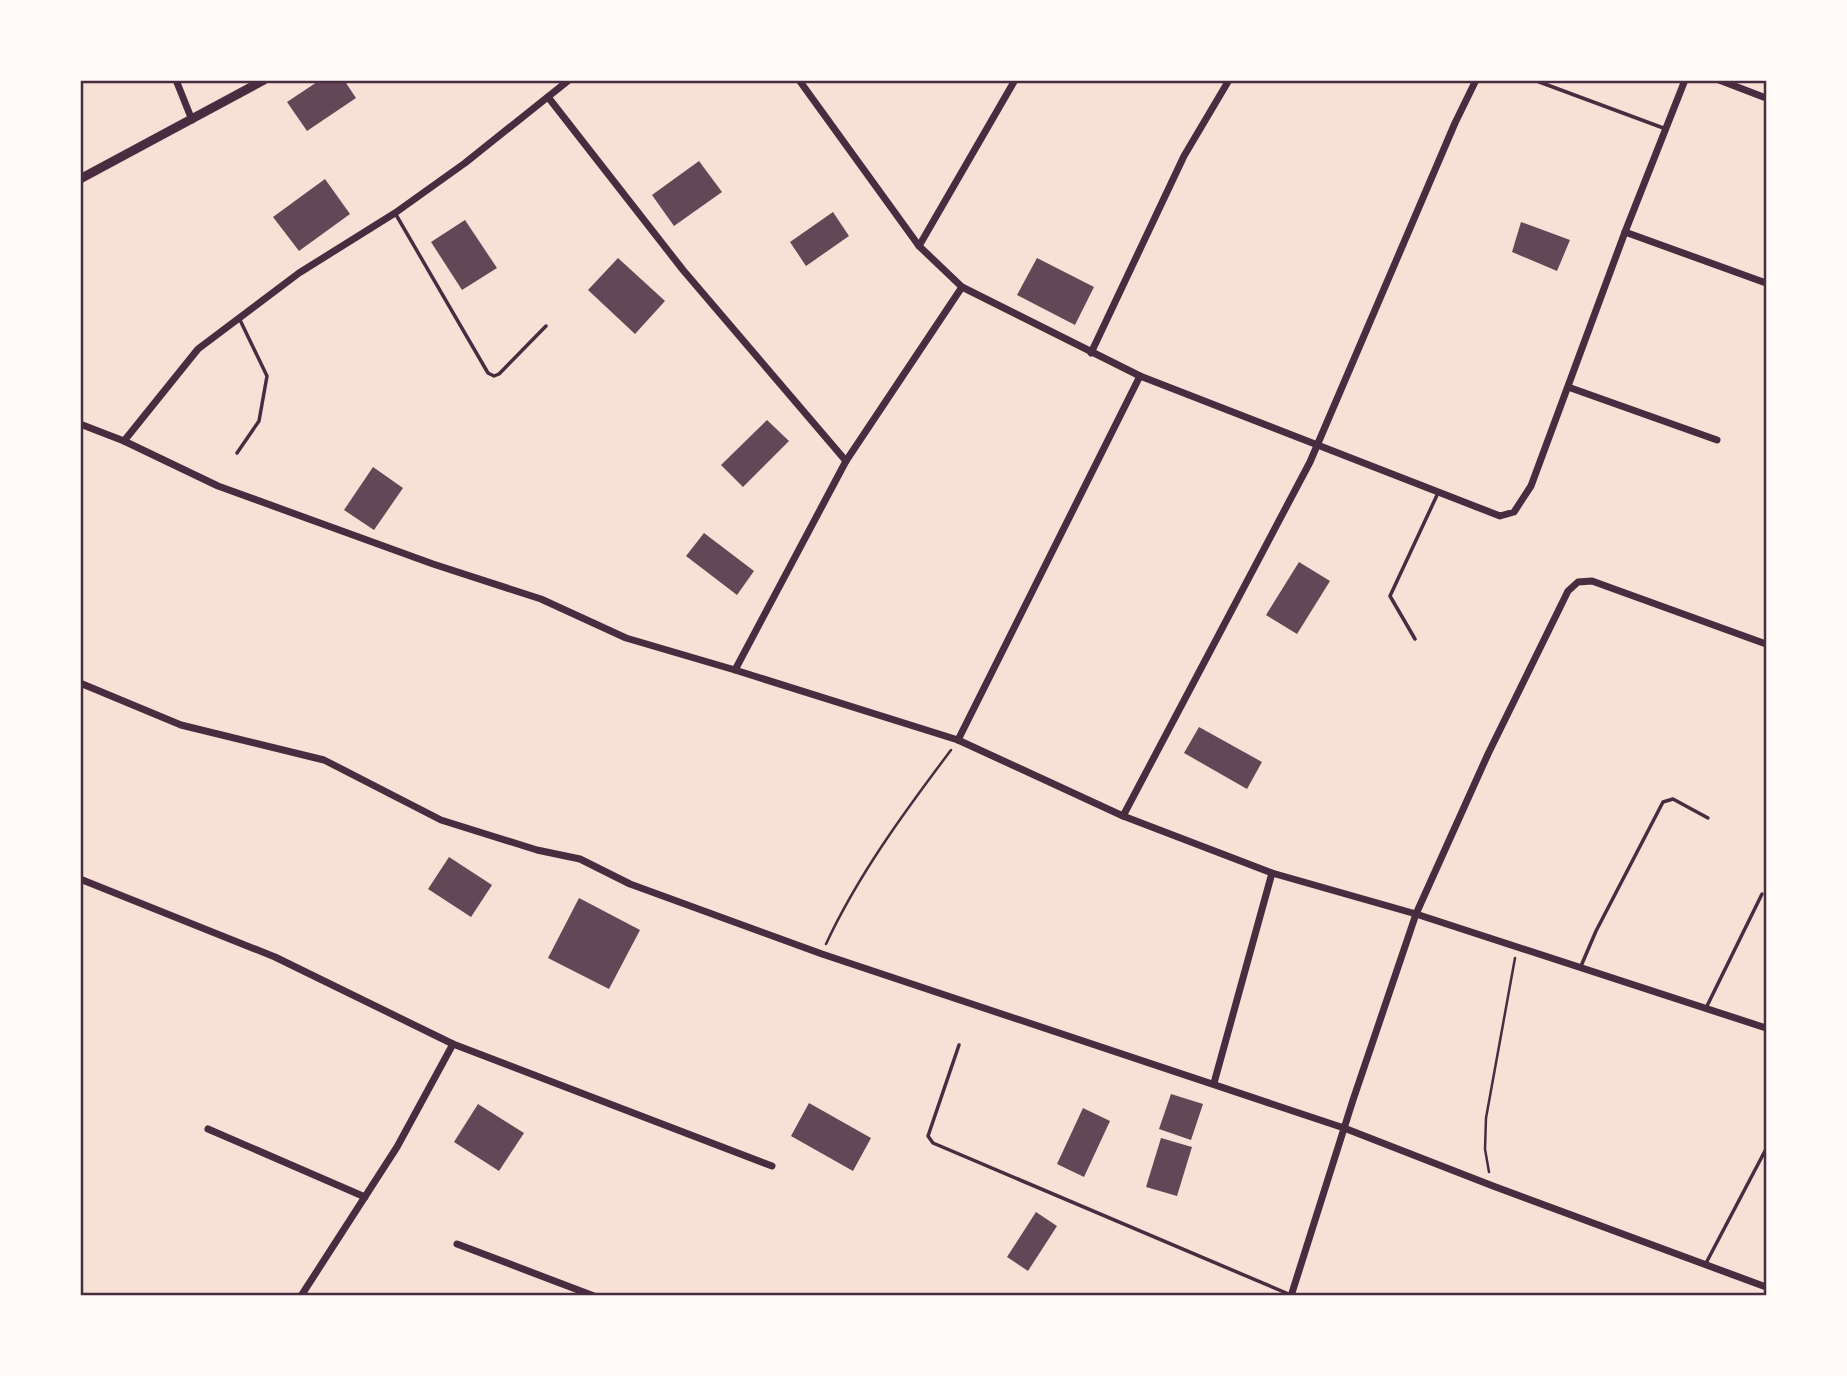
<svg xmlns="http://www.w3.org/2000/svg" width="1847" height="1376" font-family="'Exo 2',sans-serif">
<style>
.building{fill:#644757}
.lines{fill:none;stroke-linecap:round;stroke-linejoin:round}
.path{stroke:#4a2c40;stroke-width:2.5}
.service{stroke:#4a2c40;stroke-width:3.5}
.minor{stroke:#4a2c40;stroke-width:7}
.tertiary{stroke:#4a2c40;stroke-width:9}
.neatline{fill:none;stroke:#4a2c40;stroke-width:2.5}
</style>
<rect width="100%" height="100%" fill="#f7e1d7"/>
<!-- building -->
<g class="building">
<path d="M320,80H344L356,98L307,131L287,102Z"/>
<path d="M699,161L722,192L674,226L652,195Z"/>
<path d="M325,179L350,214L299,251L273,217Z"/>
<path d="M833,212L849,236L806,266L790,242Z"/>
<path d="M465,220L497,268L462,290L431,242Z"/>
<path d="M1521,222L1570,240L1557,271L1512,252Z"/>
<path d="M618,258L665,301L635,334L588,290Z"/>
<path d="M1037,258L1094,287L1075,325L1017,295Z"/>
<path d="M767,420L789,441L743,487L721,465Z"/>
<path d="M373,467L403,488L374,530L344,510Z"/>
<path d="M704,533L754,571L737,595L686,556Z"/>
<path d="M1299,562L1330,581L1297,634L1266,615Z"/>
<path d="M1199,727L1262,762L1247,789L1184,753Z"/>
<path d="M449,857L492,885L471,917L428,889Z"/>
<path d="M579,898L640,930L609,989L548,958Z"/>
<path d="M1171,1094L1203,1104L1191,1140L1159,1129Z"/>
<path d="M809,1103L871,1138L853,1171L791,1136Z"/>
<path d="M478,1104L524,1133L499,1171L454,1142Z"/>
<path d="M1083,1108L1110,1121L1084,1177L1057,1164Z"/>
<path d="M1161,1138L1192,1147L1177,1196L1146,1187Z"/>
<path d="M1036,1212L1057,1226L1028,1271L1007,1257Z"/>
</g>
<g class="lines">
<!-- path -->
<g class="path">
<path d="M826,944C858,875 905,811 951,750"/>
<path d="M1489,1172L1485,1149L1486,1118L1515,958"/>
</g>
<!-- service -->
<g class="service">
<path d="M1534,80L1666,129"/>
<path d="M395,213L488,373L494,376L499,374L546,326"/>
<path d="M237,453L259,421L267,376L240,320"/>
<path d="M1415,639L1390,596L1438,493"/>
<path d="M1581,966L1596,931L1663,802L1673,799L1708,818"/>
<path d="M1706,1008L1762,894"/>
<path d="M959,1045L928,1136L933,1143L1291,1295"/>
<path d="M1705,1265L1766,1149"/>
</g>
<!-- minor -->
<g class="minor">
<path d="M176,80L192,120"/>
<path d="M799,80L919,246L962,287L1140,376L1500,516L1514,512L1531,486L1625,232L1685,80"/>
<path d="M1719,80L1766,98"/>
<path d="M548,97L683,270L846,461"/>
<path d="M1625,232L1766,283"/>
<path d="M919,246L1015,80"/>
<path d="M1091,353L1184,156L1229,80"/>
<path d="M1568,387L1717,440"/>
<path d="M80,424L124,441L218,486L433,564L541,599L626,638L735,670L846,461L962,287"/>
<path d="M124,441L198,349L299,273L395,213L465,163L569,80"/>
<path d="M735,670L958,740L1123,816L1272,873L1416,914L1766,1028"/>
<path d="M80,683L181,725L324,760L441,820L537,850L580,859L630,884L822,954L1344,1128L1493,1186L1766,1287"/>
<path d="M958,740L1140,376"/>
<path d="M1123,816L1310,462L1455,123L1476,80"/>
<path d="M80,879L275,957L453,1044L772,1166"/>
<path d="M1214,1083L1272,873"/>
<path d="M208,1129L365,1197"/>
<path d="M457,1244L594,1296"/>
<path d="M301,1296L397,1147L453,1044"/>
<path d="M1291,1296L1353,1100L1416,914L1488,754L1568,591L1578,582L1592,581L1766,644"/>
</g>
<!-- tertiary -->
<path class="tertiary" d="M80,179L264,80"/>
</g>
<!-- border -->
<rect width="1847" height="1376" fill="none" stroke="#fffaf5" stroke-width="164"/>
<rect x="82" y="82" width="1683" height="1212" class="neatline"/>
</svg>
